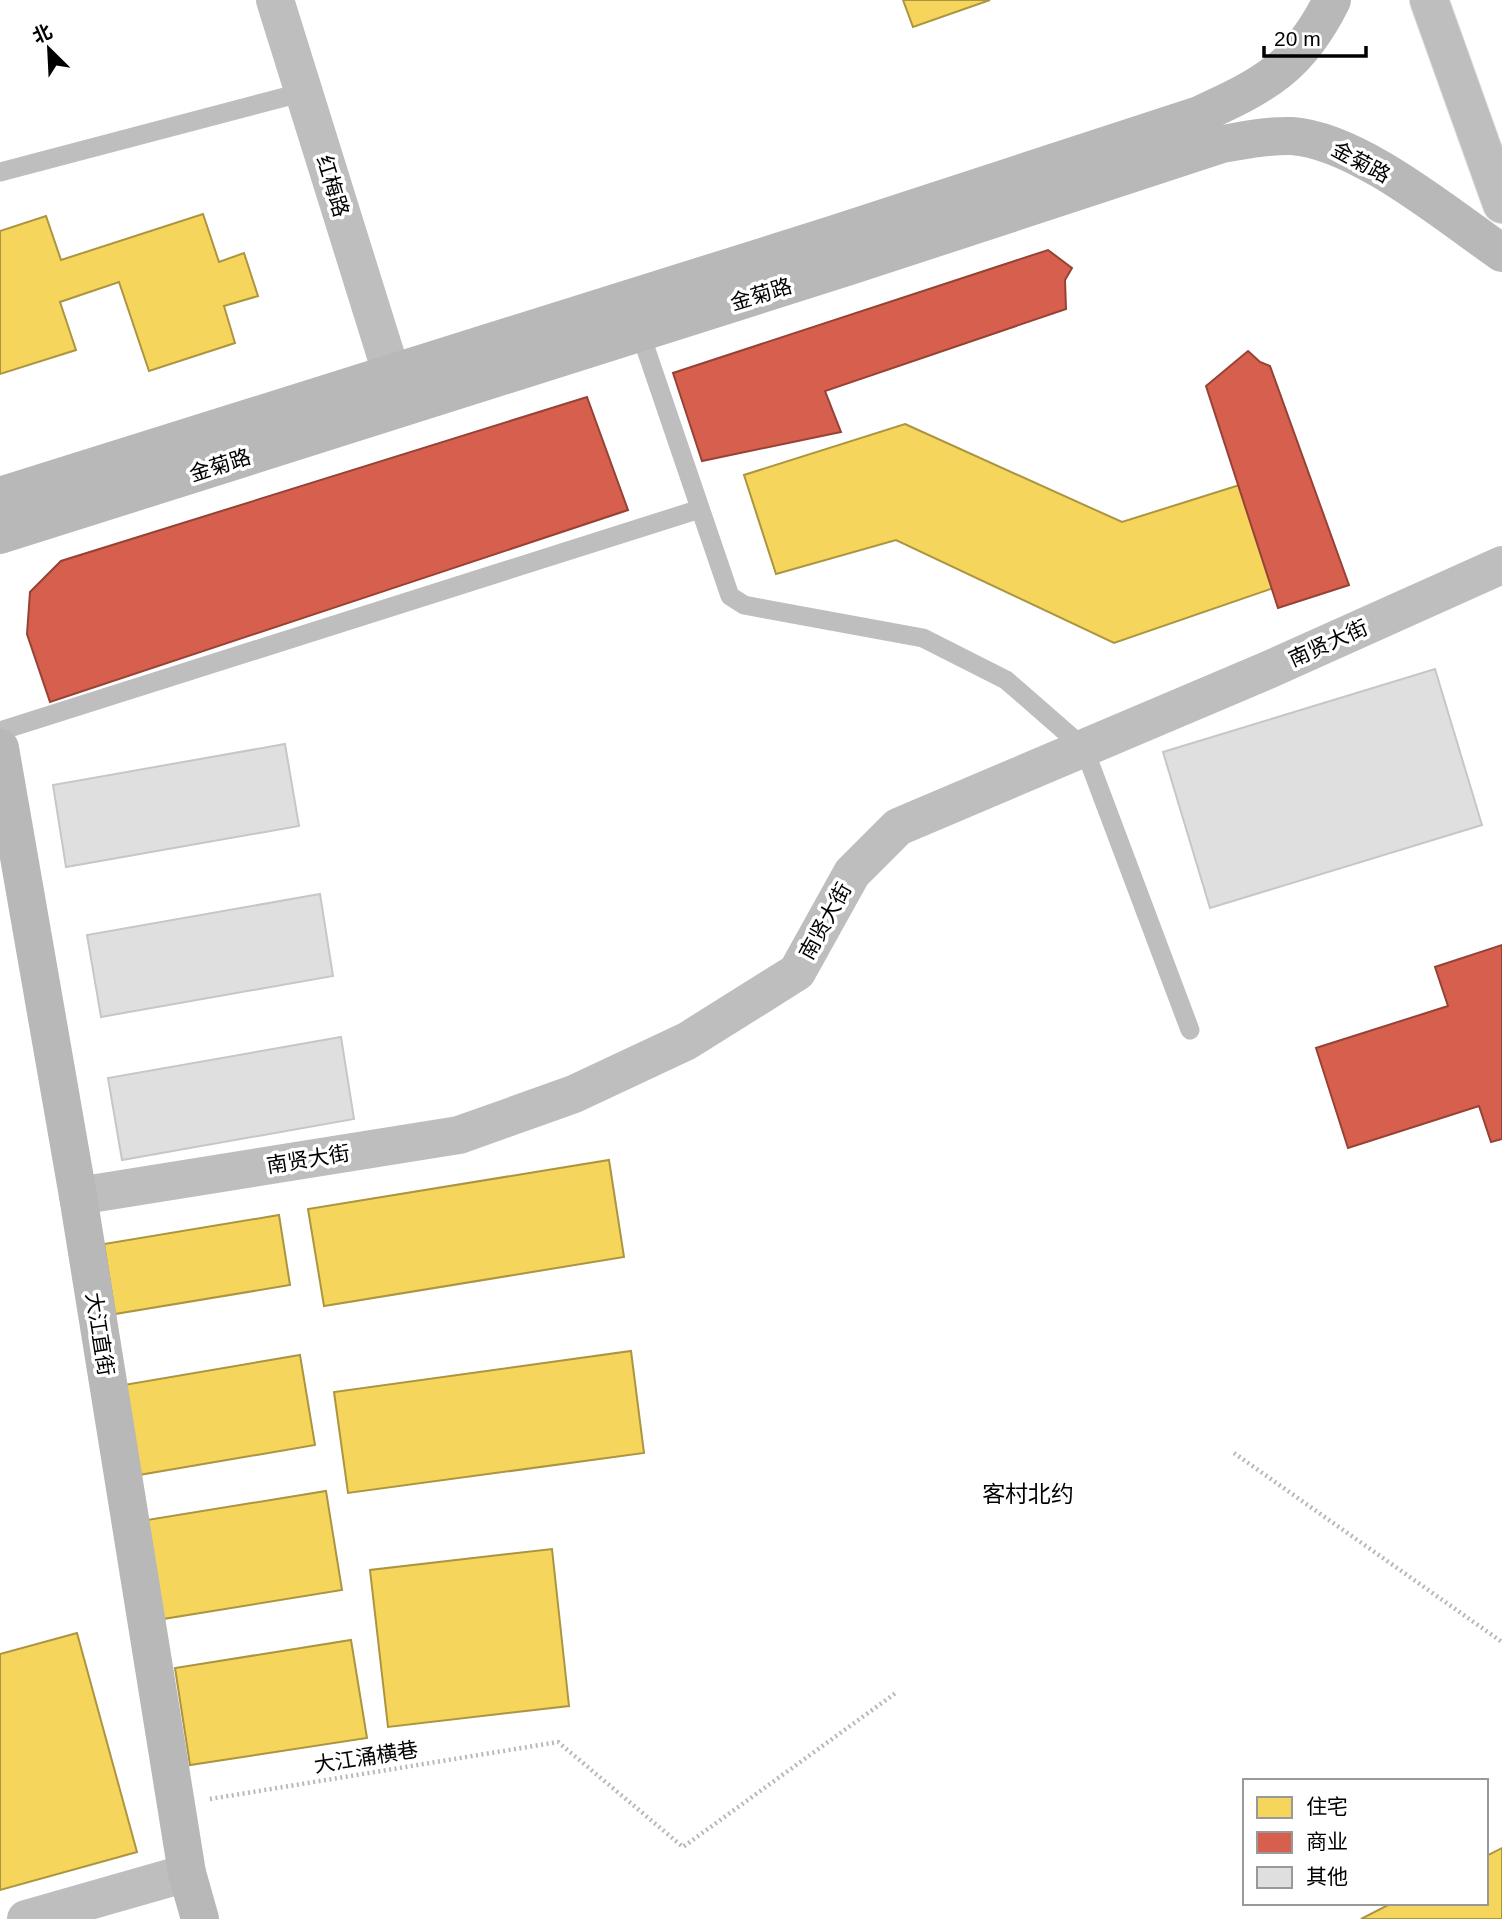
<svg xmlns="http://www.w3.org/2000/svg" width="1502" height="1919" font-family="Arial,'Noto Sans SC',sans-serif">
<style>
.homes{fill:#f6d55c;stroke:#ac9540;stroke-width:2}
.shops{fill:#d6604d;stroke:#964336;stroke-width:2}
.building{fill:#dfdfdf;stroke:#c7c7c7;stroke-width:2}
.lines{fill:none;stroke-linecap:round;stroke-linejoin:round}
.highway-casing{stroke:#dbdbdb;stroke-width:40}
.path{stroke:#b9b9b9;stroke-width:4.5;stroke-dasharray:2 3.5;stroke-linecap:butt}
.lane{stroke:#bebebe;stroke-width:19}
.street{stroke:#bebebe;stroke-width:38}
.secondary{stroke:#b8b8b8;stroke-width:38}
.highway{stroke:#bebebe;stroke-width:38}
.labels{text-anchor:middle;dominant-baseline:central;stroke-width:7;stroke-linejoin:round;paint-order:stroke}
.street-label{font-size:21px;fill:#000;stroke:#fff}
.neighbourhood-label{font-size:23px;fill:#000;stroke:#fff}
</style>
<rect width="100%" height="100%" fill="#fff"/>
<!-- homes -->
<g class="homes">
<path d="M903,0H990L913,27Z"/>
<path d="M203,214L219,262L244,253L258,296L224,306L235,343L149,371L119,282L60,302L76,350L0,374V231L46,216L61,260Z"/>
<path d="M905,424L1122,522L1249,482L1291,582L1114,643L896,540L776,574L744,475Z"/>
<path d="M609,1160L624,1257L324,1306L308,1209Z"/>
<path d="M279,1215L290,1285L115,1314L104,1244Z"/>
<path d="M631,1351L644,1453L348,1493L334,1392Z"/>
<path d="M300,1355L315,1445L133,1476L118,1386Z"/>
<path d="M326,1491L342,1590L163,1619L147,1520Z"/>
<path d="M552,1549L569,1706L388,1727L370,1570Z"/>
<path d="M77,1633L137,1852L0,1890V1654Z"/>
<path d="M351,1640L367,1738L190,1765L175,1668Z"/>
<path d="M1502,1848V1919H1361L1392,1903H1486V1856Z"/>
</g>
<!-- shops -->
<g class="shops">
<path d="M1048,250L1072,268L1065,280L1066,309L825,391L841,432L702,461L673,373Z"/>
<path d="M1248,351L1260,362L1270,366L1349,585L1278,608L1206,386Z"/>
<path d="M587,397L628,510L50,702L27,634L30,592L61,561Z"/>
<path d="M1502,945V1139L1491,1142L1479,1106L1348,1148L1316,1048L1448,1006L1435,967Z"/>
</g>
<!-- building -->
<g class="building">
<path d="M1435,669L1482,825L1210,908L1163,752Z"/>
<path d="M285,744L299,826L66,867L53,785Z"/>
<path d="M320,894L333,976L101,1017L87,935Z"/>
<path d="M341,1037L354,1119L122,1160L108,1078Z"/>
</g>
<g class="lines">
<!-- highway casing -->
<g class="highway-casing">
<path id="highway" d="M1429,0L1502,204"/>
</g>
<!-- path -->
<g class="path">
<path d="M1234,1453L1502,1642"/>
<path d="M210,1799L558,1742L683,1847L897,1692"/>
</g>
<!-- lane -->
<g class="lane">
<path d="M0,172L304,92"/>
<path d="M640,332L730,596L744,605L765,609L923,638L1006,680L1084,748L1190,1030"/>
<path d="M0,731L700,509"/>
</g>
<!-- street -->
<g class="street">
<path d="M275,0L391,372"/>
<path d="M78,1196L459,1135L574,1094L687,1041L797,972L852,873L898,827L1268,670L1502,565"/>
<path d="M26,1919L187,1873"/>
</g>
<!-- secondary -->
<g class="secondary">
<path d="M0,496L832,235L1199,115C1265,85 1299,67 1332,0"/>
<path d="M0,535L847,267L1222,144C1246,140 1268,135 1292,136C1359,141 1447,215 1502,253"/>
<path d="M0,748L78,1196L187,1873L200,1919"/>
</g>
<!-- highway -->
<use href="#highway" class="highway"/>
</g>
<g class="labels">
<!-- street labels -->
<g class="street-label">
<text transform="translate(1361 162) rotate(28)">金菊路</text>
<text transform="translate(333 186) rotate(73)">红梅路</text>
<text transform="translate(761 294) rotate(-17)">金菊路</text>
<text transform="translate(220 465) rotate(-18)">金菊路</text>
<text transform="translate(1328 643) rotate(-24)">南贤大街</text>
<text transform="translate(825 921) rotate(-61)">南贤大街</text>
<text transform="translate(308 1159) rotate(-9)">南贤大街</text>
<text transform="translate(100 1334) rotate(81)">大江直街</text>
<text transform="translate(366 1757) rotate(-9)">大江涌横巷</text>
</g>
<!-- neighbourhood labels -->
<g class="neighbourhood-label">
<text x="1028" y="1494">客村北约</text>
</g>
</g>
<!-- legend -->
<rect x="1243" y="1779" width="245" height="126" fill="#ffffff" stroke="#999999" stroke-width="2"/>
<rect x="1257" y="1797" width="35" height="21" fill="#f6d55c" stroke="#999999" stroke-width="2"/>
<text x="1306" y="1814" font-size="21" fill="#000000">住宅</text>
<rect x="1257" y="1832" width="35" height="21" fill="#d6604d" stroke="#999999" stroke-width="2"/>
<text x="1306" y="1849" font-size="21" fill="#000000">商业</text>
<rect x="1257" y="1867" width="35" height="21" fill="#dfdfdf" stroke="#999999" stroke-width="2"/>
<text x="1306" y="1884" font-size="21" fill="#000000">其他</text>
<!-- north arrow -->
<g transform="translate(49 49) rotate(336)" stroke="#ffffff" stroke-width="5" paint-order="stroke">
<path d="M0-5L12 26L0 18L-12 26Z" fill="#000000"/>
<text y="-10" font-size="19" font-weight="bold" text-anchor="middle" fill="#000000">北</text>
</g>
<!-- scale -->
<path d="M1264 46v10h102v-10" fill="none" stroke="#000000" stroke-width="3.5"/>
<text x="1274" y="46" font-size="21" fill="#000000" stroke="#ffffff" stroke-width="5" paint-order="stroke">20 m</text>
</svg>
